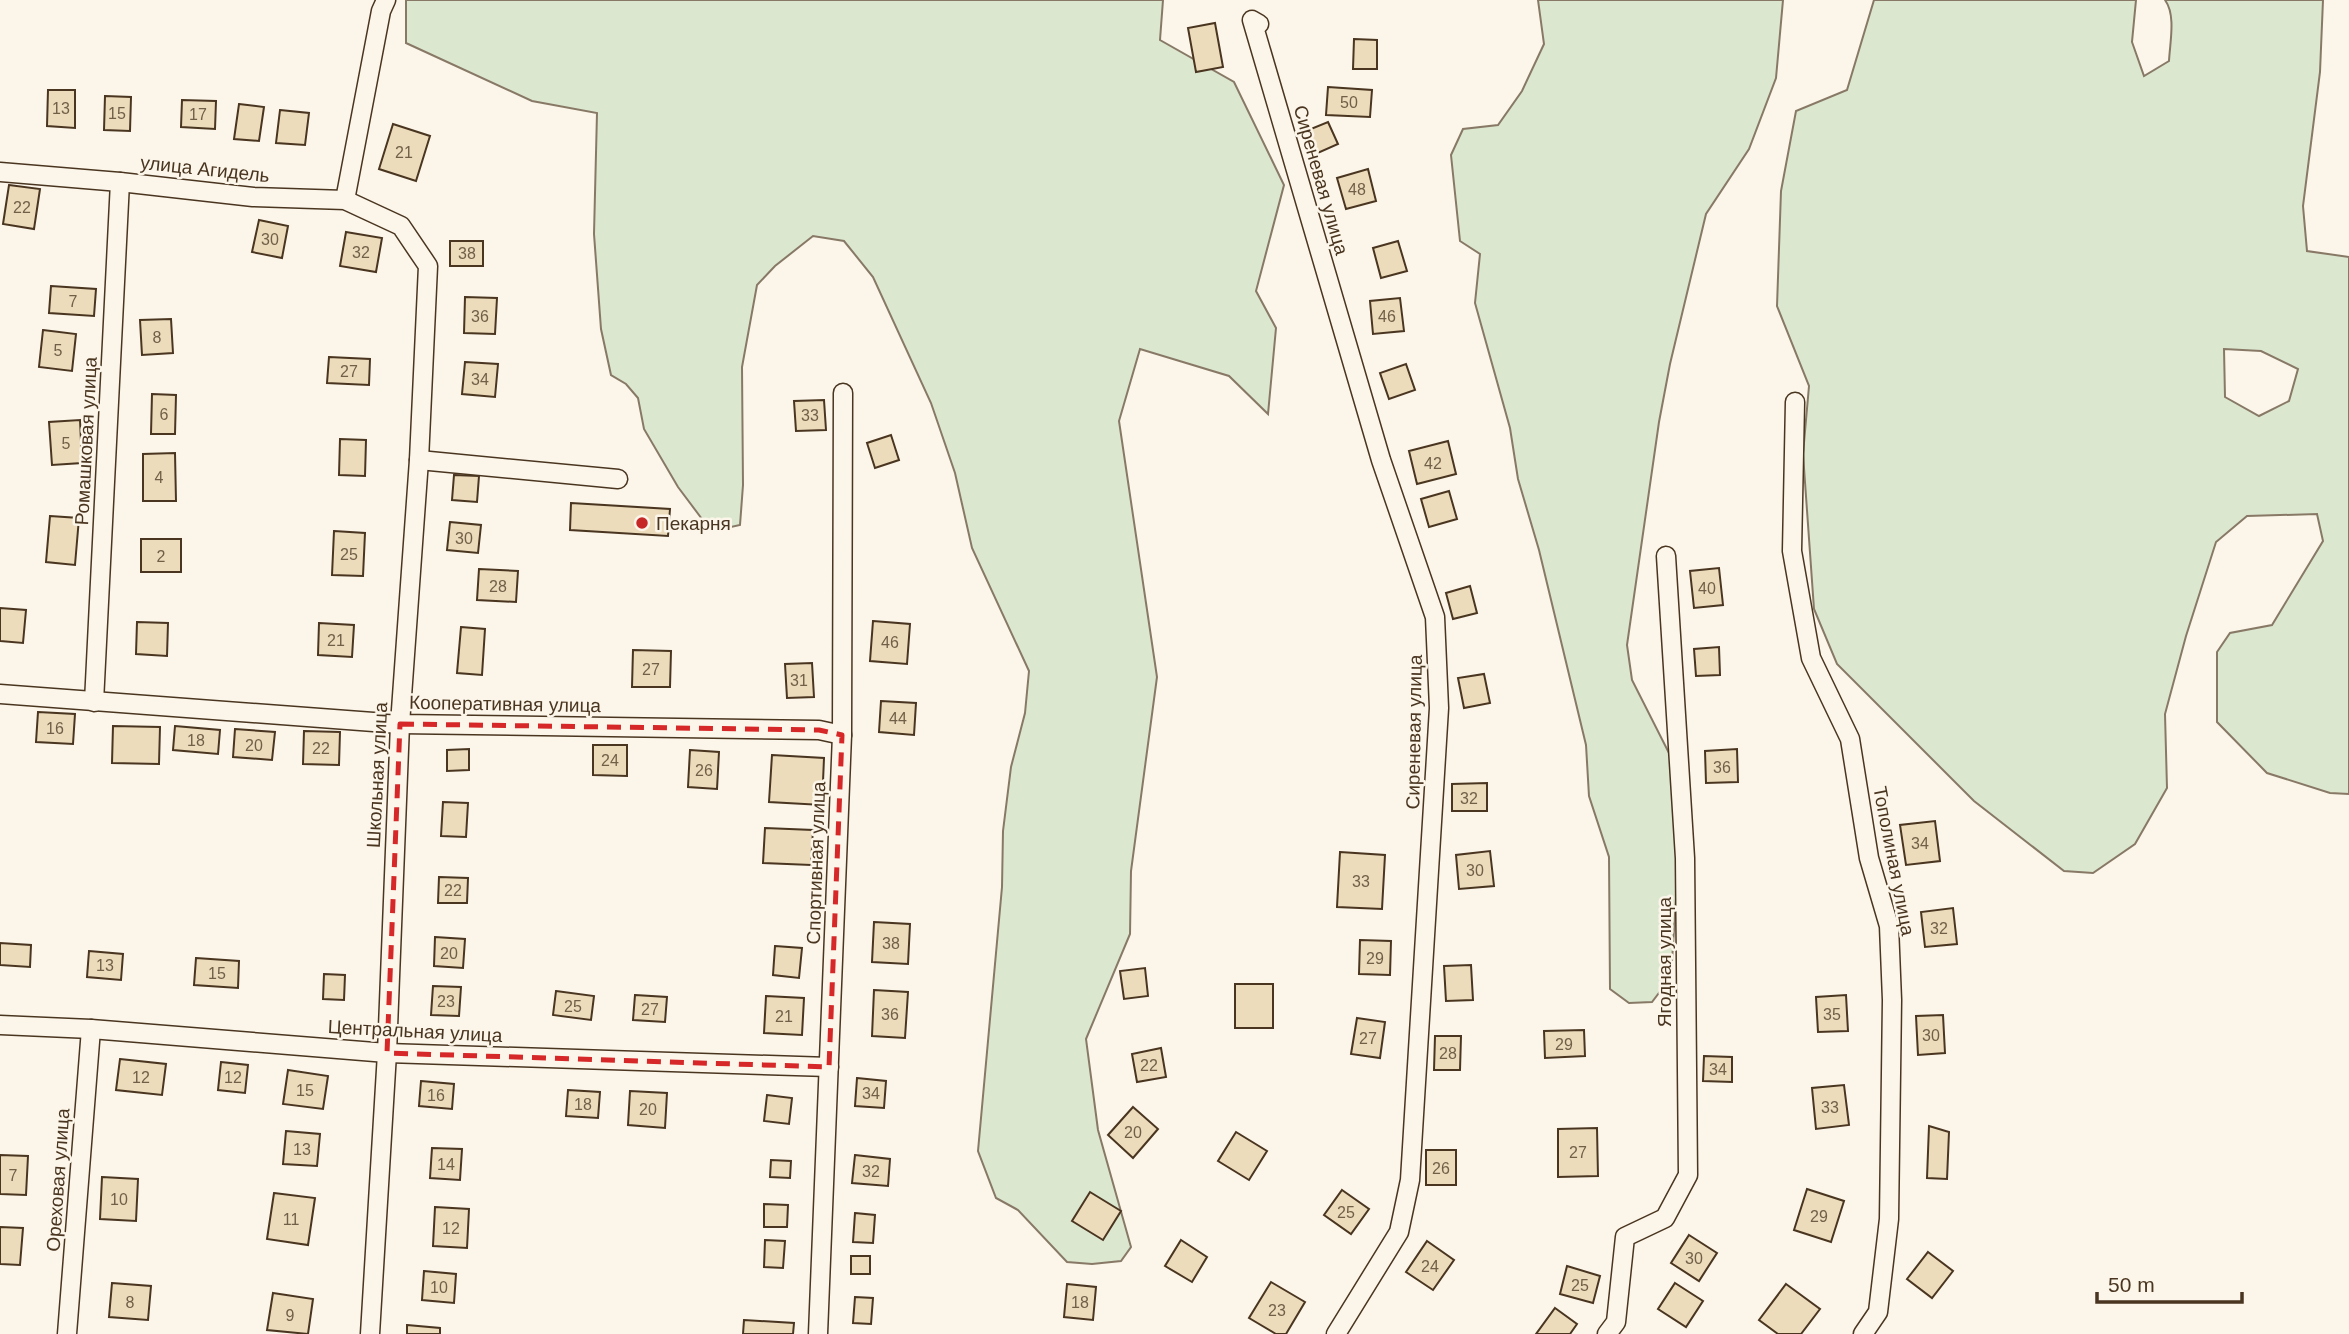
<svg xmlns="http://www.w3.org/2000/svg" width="2349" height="1334" font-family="Helvetica,sans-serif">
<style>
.green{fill:#dce7d0;stroke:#887966;stroke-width:2;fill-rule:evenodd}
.building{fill:#ecdcbc;stroke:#4a3520;stroke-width:2}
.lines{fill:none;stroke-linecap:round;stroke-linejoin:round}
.street-casing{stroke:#4a3520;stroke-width:21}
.street{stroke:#fbf6e9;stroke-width:18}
.marked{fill:none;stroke:#d62828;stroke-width:5;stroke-dasharray:14 9;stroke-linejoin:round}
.poi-dot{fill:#c62828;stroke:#fbf6e9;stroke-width:2.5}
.labels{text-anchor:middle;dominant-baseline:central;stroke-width:5;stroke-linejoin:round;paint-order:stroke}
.number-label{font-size:16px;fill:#725f47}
.street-label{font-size:19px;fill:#4a3520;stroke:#fbf6e9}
.poi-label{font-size:19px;fill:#4a3520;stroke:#fbf6e9;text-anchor:start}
</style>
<rect width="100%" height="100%" fill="#fbf6e9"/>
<!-- green -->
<g class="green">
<path d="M406,0H1163L1160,40L1234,82L1284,185L1256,291L1276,328L1268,414L1229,376L1140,349L1119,421L1157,677L1131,871L1130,934L1086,1039L1098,1130L1131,1247L1121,1261L1092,1264L1067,1262L1018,1210L996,1198L978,1151L1002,887L1003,831L1011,767L1025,713L1029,671L972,548L955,473L931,403L873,277L844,241L813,236L775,266L757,285L742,367L743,485L740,525L722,529L702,519L678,487L644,429L638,398L626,384L611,375L601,329L594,234L597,113L532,101L406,43Z"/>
<path d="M1538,0H1783L1776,78L1749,149L1706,214L1670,364L1659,422L1627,645L1632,680L1670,755L1678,868L1671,977L1652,1002L1629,1003L1610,989L1609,857L1589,796L1586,745L1539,550L1518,479L1510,428L1475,303L1480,254L1460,241L1451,155L1463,129L1498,125L1522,91L1544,44Z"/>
<path d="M1874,0H2136L2132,42L2144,76L2169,61C2170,42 2176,15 2165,0H2323L2320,72L2303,206L2307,251L2349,257V794L2330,793L2267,773L2217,722V652L2230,633L2272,625L2323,541L2317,514L2247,516L2216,542L2186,636L2165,714L2167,788L2135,844L2093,873L2064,871L1974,801L1837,664L1814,609L1803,454L1809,386L1777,306L1781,191L1796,111L1847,90ZM2224,349L2261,351L2298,369L2289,401L2259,416L2225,397Z"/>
</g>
<!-- building -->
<g class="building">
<path d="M1215,23L1223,67L1196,72L1188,28Z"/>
<path d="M1354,39L1377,40V69H1353Z"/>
<path d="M1328,87L1372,90L1370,117L1326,115Z"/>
<path d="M48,90H75V128L47,126Z"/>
<path d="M105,96L131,97L130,131L104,130Z"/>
<path d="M182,100L216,101L215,129L181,127Z"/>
<path d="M239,104L264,107L259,141L234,139Z"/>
<path d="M280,110L309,113L305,145L276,143Z"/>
<path d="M1328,122L1338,144L1311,156L1301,133Z"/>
<path d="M393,124L430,136L416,181L379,169Z"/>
<path d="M1368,169L1376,201L1346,209L1337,178Z"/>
<path d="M9,185L40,189L34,229L3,224Z"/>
<path d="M259,220L288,226L282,258L252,252Z"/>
<path d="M346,232L382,238L376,272L340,266Z"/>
<rect x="450" y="241" width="33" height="25"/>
<path d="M1398,241L1407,271L1381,278L1373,248Z"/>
<path d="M51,286L96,289L94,316L49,313Z"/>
<path d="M465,297L497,298L495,334L464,333Z"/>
<path d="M1400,298L1404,331L1373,334L1370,301Z"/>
<path d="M171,319L173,353L142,355L140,320Z"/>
<path d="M43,330L76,334L72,371L39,367Z"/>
<path d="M329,357L370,359L369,385L327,383Z"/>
<path d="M465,362L498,364L495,397L462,394Z"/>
<path d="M1406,364L1415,390L1389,399L1380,373Z"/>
<path d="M152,394L176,395L175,434H151Z"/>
<path d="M824,400L826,430L796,431L794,401Z"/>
<path d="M80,420L82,463L52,465L49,422Z"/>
<path d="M891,435L899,460L875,468L867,443Z"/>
<path d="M340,439L366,440L365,476L339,475Z"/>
<path d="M1448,441L1456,474L1417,484L1409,451Z"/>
<path d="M175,453L176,501H143V454Z"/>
<path d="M454,475L479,476L477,502L452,500Z"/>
<path d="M1449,491L1457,519L1429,527L1421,499Z"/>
<path d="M571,503L670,509L668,536L570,530Z"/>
<path d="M50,516L79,518L75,565L46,562Z"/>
<path d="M450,522L481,525L478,553L447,550Z"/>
<path d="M334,531L365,533L363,576L332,575Z"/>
<rect x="141" y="539" width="40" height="33"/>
<path d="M1719,568L1723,605L1694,608L1690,571Z"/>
<path d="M479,569L518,571L516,602L477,600Z"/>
<path d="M1470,586L1477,613L1453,619L1446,593Z"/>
<path d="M0,608L26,610L23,643L0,641Z"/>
<path d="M873,621L910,624L907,664L870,661Z"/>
<path d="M137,622L168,623L167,656L136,654Z"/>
<path d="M319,623L354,625L352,657L318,655Z"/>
<path d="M461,627L485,629L482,675L457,673Z"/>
<path d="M1719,647L1720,675L1696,676L1694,649Z"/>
<path d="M633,650L671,651L670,687H632Z"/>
<path d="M812,663L814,697L787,698L785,664Z"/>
<path d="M1484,674L1490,703L1464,708L1458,678Z"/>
<path d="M881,701L916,703L914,735L879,732Z"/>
<path d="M38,712L75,714L73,744L36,742Z"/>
<path d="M113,726L160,727L159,764L112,763Z"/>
<path d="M175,726L220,730L218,754L173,750Z"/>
<path d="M235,729L275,732L272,760L233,757Z"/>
<path d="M304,731L340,732L339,765L303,764Z"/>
<path d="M593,745H627V776L593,775Z"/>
<path d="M469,749V770L447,771V750Z"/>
<path d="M1737,749L1738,782L1706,783L1705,751Z"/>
<path d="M690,750L719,752L717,789L688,787Z"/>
<path d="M772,755L824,758L822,805L769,802Z"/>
<path d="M1487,783V811H1452V784Z"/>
<path d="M443,802L468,803L466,837L441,836Z"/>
<path d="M1935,821L1940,861L1906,865L1900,825Z"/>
<path d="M765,828L813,830L811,865L763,863Z"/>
<path d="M1490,851L1494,886L1459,889L1456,855Z"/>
<path d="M1340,852L1385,855L1382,909L1337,907Z"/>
<path d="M439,877L468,878L467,903H438Z"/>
<path d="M1953,908L1957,944L1925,947L1921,912Z"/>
<path d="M874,922L910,924L908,964L872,962Z"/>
<path d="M435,937L465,939L463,968L434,966Z"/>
<path d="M1360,940L1391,941L1390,975L1359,974Z"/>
<path d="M0,943L31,945L30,967L0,965Z"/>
<path d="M775,946L802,948L799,978L773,975Z"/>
<path d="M89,951L123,954L121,980L87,977Z"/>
<path d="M196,958L239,961L238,988L194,985Z"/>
<path d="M1471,965L1473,1000L1446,1001L1444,966Z"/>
<path d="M1145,968L1148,996L1124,999L1120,971Z"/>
<path d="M324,974L345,975L344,1000L323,999Z"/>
<rect x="1235" y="984" width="38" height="44"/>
<path d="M433,986L461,987L459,1016L431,1015Z"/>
<path d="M874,990L908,992L905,1038L872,1036Z"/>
<path d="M556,991L594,996L591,1020L553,1015Z"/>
<path d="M635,995L667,997L665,1022L633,1020Z"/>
<path d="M1846,995L1848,1031L1818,1032L1816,997Z"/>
<path d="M766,996L804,998L802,1035L764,1033Z"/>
<path d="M1943,1015L1945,1053L1918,1055L1916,1016Z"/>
<path d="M1357,1018L1385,1022L1380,1058L1351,1054Z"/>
<path d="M1584,1030L1585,1056L1545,1058L1544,1031Z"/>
<path d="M1435,1036H1461L1460,1070H1434Z"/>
<path d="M1161,1048L1166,1077L1137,1082L1132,1054Z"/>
<path d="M1704,1056L1732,1057V1082L1703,1081Z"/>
<path d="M120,1059L166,1064L162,1095L116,1090Z"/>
<path d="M221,1062L248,1065L245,1093L218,1090Z"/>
<path d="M288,1070L328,1076L323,1109L283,1104Z"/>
<path d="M857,1078L886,1081L884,1108L855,1106Z"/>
<path d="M421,1081L454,1084L452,1109L419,1106Z"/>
<path d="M1844,1085L1849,1125L1816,1129L1812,1088Z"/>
<path d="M568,1090L600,1092L598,1118L566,1116Z"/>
<path d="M630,1091L667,1093L665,1128L628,1125Z"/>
<path d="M767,1095L792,1098L789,1124L764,1121Z"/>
<path d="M1133,1107L1158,1129L1133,1158L1108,1135Z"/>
<path d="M1929,1126L1949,1132L1947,1179L1927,1178Z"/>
<path d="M1597,1128L1598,1176L1558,1177V1129Z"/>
<path d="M286,1131L320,1134L317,1166L283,1164Z"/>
<path d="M1236,1132L1267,1151L1249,1180L1218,1161Z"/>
<path d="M432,1148L462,1149L460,1180L430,1178Z"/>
<rect x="1426" y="1150" width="30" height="35"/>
<path d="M0,1155L28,1156L26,1195L0,1194Z"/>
<path d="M855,1155L890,1159L888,1186L852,1183Z"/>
<path d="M771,1160L791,1161L790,1178L770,1177Z"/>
<path d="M102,1177L138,1179L136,1221L100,1219Z"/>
<path d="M1807,1189L1844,1201L1831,1242L1794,1230Z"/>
<path d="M1342,1190L1369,1209L1351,1234L1324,1215Z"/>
<path d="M1090,1192L1121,1211L1103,1240L1072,1221Z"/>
<path d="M274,1193L315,1198L308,1245L267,1239Z"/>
<path d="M764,1204L788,1205L787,1227H764Z"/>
<path d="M435,1207L469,1209L467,1248L433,1246Z"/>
<path d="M855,1213L875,1215L873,1243L853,1242Z"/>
<path d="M0,1227L23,1228L20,1265L0,1264Z"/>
<path d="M1689,1235L1717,1253L1699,1281L1671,1263Z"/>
<path d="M765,1240L785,1241L783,1268L764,1267Z"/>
<path d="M1181,1240L1207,1257L1192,1282L1165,1266Z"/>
<path d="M1427,1241L1454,1260L1433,1290L1406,1272Z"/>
<path d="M1928,1252L1953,1271L1932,1298L1907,1279Z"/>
<rect x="851" y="1256" width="19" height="18"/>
<path d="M1567,1266L1600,1276L1593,1303L1560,1294Z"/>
<path d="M424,1271L456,1274L454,1303L422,1300Z"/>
<path d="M1271,1282L1305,1302L1286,1334H1276L1249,1318Z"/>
<path d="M112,1283L151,1286L148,1320L109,1317Z"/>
<path d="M1675,1283L1703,1301L1686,1327L1658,1309Z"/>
<path d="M1067,1284L1096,1287L1093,1320L1064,1317Z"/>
<path d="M1786,1284L1820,1309L1801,1334H1778L1759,1320Z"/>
<path d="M273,1293L313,1299L308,1334L267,1330Z"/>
<path d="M855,1297L873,1298L871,1324L853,1323Z"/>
<path d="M1555,1308L1577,1324L1570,1334H1536Z"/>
<path d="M744,1320L794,1323L793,1334H743Z"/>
<path d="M407,1325L440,1328V1334H407Z"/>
</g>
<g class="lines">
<!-- street casing -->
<g class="street-casing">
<g id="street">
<path d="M1259,24L1252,20L1381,460L1435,617L1439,708L1410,1180L1399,1232L1336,1334"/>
<path d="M0,172L120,182L253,197L345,200L401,226L428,266L419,460L400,724L387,1053L370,1334"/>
<path d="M345,200L381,11L386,0"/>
<path d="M1795,402L1792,551L1811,658L1850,739L1869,858L1889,926L1892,1000L1889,1219L1878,1312L1863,1334"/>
<path d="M419,460L618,479"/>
<path d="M0,694L400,724L819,730L842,735"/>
<path d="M94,702L120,182"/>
<path d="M0,1025L91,1029L387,1053L829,1067"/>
<path d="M67,1334L91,1029"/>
<path d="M818,1334L842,735L843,393"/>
<path d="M1607,1334L1616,1322L1625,1237L1665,1218L1688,1175L1685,858L1666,556"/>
</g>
</g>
<!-- street -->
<use href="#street" class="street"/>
</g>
<!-- marked area -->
<path class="marked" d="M400,724L819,730L842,735L829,1067L387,1053Z"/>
<!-- markers -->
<circle class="poi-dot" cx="642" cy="523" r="7"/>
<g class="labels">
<!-- number labels -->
<g class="number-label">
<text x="1349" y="102">50</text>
<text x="61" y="108">13</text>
<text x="117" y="113">15</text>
<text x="198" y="114">17</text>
<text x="404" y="152">21</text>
<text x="1357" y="189">48</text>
<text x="22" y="207">22</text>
<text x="270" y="239">30</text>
<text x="361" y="252">32</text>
<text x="467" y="253">38</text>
<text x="73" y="301">7</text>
<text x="480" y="316">36</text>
<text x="1387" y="316">46</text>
<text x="157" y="337">8</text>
<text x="58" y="350">5</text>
<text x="349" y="371">27</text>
<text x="480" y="379">34</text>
<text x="164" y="414">6</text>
<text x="810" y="415">33</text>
<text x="66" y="443">5</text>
<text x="1433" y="463">42</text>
<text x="159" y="477">4</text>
<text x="464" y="538">30</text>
<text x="349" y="554">25</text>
<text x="161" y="556">2</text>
<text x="498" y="586">28</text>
<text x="1707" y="588">40</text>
<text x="336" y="640">21</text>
<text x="890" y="642">46</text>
<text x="651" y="669">27</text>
<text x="799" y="680">31</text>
<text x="898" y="718">44</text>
<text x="55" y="728">16</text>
<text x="196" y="740">18</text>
<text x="254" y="745">20</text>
<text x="321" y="748">22</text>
<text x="610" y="760">24</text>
<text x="1722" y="767">36</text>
<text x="704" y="770">26</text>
<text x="1469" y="798">32</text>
<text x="1920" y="843">34</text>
<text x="1475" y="870">30</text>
<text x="1361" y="881">33</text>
<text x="453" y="890">22</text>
<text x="1939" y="928">32</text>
<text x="891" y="943">38</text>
<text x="449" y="953">20</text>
<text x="1375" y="958">29</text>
<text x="105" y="965">13</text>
<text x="217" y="973">15</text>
<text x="446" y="1001">23</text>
<text x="573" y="1006">25</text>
<text x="650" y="1009">27</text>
<text x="890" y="1014">36</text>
<text x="1832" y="1014">35</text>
<text x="784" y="1016">21</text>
<text x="1931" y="1035">30</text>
<text x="1368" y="1038">27</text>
<text x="1564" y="1044">29</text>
<text x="1448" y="1053">28</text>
<text x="1149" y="1065">22</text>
<text x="1718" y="1069">34</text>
<text x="141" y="1077">12</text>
<text x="233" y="1077">12</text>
<text x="305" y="1090">15</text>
<text x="871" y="1093">34</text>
<text x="436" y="1095">16</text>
<text x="583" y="1104">18</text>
<text x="1830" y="1107">33</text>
<text x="648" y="1109">20</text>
<text x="1133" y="1132">20</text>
<text x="302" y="1149">13</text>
<text x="1578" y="1152">27</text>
<text x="446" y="1164">14</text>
<text x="1441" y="1168">26</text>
<text x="871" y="1171">32</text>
<text x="13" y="1175">7</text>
<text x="119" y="1199">10</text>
<text x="1346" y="1212">25</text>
<text x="1819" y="1216">29</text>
<text x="291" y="1219">11</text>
<text x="451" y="1228">12</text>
<text x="1694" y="1258">30</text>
<text x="1430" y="1266">24</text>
<text x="1580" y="1285">25</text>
<text x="439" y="1287">10</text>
<text x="130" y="1302">8</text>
<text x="1080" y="1302">18</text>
<text x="1277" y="1310">23</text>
<text x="290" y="1315">9</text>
</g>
<!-- street labels -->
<g class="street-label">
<text transform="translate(205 169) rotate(6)">улица Агидель</text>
<text transform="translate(1321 180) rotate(74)">Сиреневая улица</text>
<text transform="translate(86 441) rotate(-87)">Ромашковая улица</text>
<text transform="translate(505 704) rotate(1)">Кооперативная улица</text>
<text transform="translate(1414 732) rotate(-89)">Сиреневая улица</text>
<text transform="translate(377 775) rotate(-87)">Школьная улица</text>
<text transform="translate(1894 861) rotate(79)">Тополиная улица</text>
<text transform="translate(816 863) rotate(-88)">Спортивная улица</text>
<text transform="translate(1664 962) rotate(-90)">Ягодная улица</text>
<text transform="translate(415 1031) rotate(3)">Центральная улица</text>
<text transform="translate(58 1180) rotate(-86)">Ореховая улица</text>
</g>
<!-- poi labels -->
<g class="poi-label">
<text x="656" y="523">Пекарня</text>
</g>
</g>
<!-- scale -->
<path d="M2097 1292v10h145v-10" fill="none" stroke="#4a3520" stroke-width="3.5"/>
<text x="2108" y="1292" font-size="21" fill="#4a3520" stroke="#fbf6e9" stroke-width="5" paint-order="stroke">50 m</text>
</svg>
